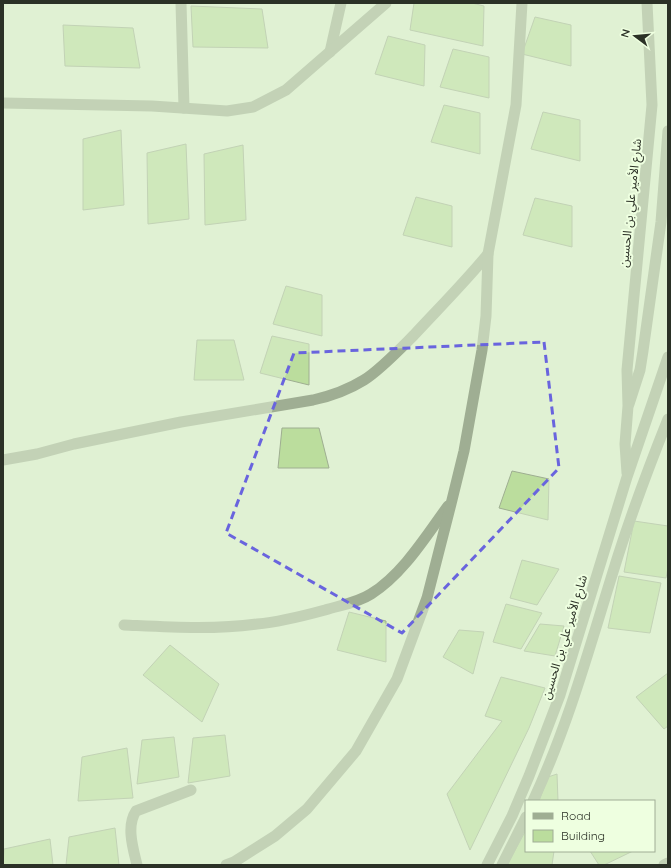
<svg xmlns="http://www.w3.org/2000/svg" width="671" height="868" font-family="Quicksand,'Noto Sans Arabic',sans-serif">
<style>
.building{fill:#bbdd9d;stroke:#9eae91}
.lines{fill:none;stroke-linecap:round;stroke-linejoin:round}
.minor{stroke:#9fae93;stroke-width:11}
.tertiary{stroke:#9fae93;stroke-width:11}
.marked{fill:none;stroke:#6964de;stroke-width:3;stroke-dasharray:8 5;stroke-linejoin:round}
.labels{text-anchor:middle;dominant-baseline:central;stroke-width:4;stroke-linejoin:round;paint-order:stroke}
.street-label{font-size:12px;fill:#2b3126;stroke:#eeffe0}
</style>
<rect width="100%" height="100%" fill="#e0f1d3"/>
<!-- building -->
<g class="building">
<path d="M414,3H472L484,6L483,46L410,30Z"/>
<path d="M191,6L262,9L268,48L193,47Z"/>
<path d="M535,17L571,25V66L522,54Z"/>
<path d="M63,25L133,28L140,68L65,66Z"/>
<path d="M388,36L425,45L424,86L375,74Z"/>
<path d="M453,49L489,57V98L440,87Z"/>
<path d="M444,105L480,113V154L431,142Z"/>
<path d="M543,112L580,120V161L531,149Z"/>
<path d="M121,130L124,205L83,210V139Z"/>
<path d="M186,144L189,219L148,224L147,153Z"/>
<path d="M243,145L246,220L205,225L204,154Z"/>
<path d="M416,197L452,206V247L403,235Z"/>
<path d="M535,198L572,206V247L523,235Z"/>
<path d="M286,286L322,295V336L273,324Z"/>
<path d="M272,336L309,344V385L260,373Z"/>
<path d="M197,340H234L244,380H194Z"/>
<path d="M282,428H319L329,468H278Z"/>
<path d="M512,471L549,479L548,520L499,508Z"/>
<path d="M634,521L668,526V568L666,578L624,572Z"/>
<path d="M522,560L559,569L537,605L510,598Z"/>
<path d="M619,576L661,583L650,633L608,628Z"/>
<path d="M506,604L542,613L521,649L493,642Z"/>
<path d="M349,612L386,621V662L337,650Z"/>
<path d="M540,624L564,626L555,656L524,651Z"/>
<path d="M459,630L484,632L473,674L443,657Z"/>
<path d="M170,645L219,684L202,722L143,675Z"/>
<path d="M668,673V726L664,729L636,697Z"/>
<path d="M501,677L545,688L529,728L470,850L447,794L502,721L485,716Z"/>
<path d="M225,735L230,776L188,783L193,738Z"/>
<path d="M174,737L179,777L137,784L142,740Z"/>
<path d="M127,748L133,798L78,801L82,757Z"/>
<path d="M557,774L558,801H539L548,777Z"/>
<path d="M115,828L119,865H66L69,837Z"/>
<path d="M526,830V851H554L552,865H507Z"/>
<path d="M50,839L53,865H3L4,849Z"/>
<path d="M590,851H633L604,865H599Z"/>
</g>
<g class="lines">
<!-- minor -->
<g class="minor">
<path d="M181,3L184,108"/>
<path d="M330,52L341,3"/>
<path d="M3,103L152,106L227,111L253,107L286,90L386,3"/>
<path d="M3,460L37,454L74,444L181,422L313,400C331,396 348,390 364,380C380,370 400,349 414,335C439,308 465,282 488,254"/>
<path d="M124,625C168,627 213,630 257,624C280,622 303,616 325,610C341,605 357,603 371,594C403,574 426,536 448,506"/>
<path d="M137,865C133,848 126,826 136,811L191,790"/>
<path d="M226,865L234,862L275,836L307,809L356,751L397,679L427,598L452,500L464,451L482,350L486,316L488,254L516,105L522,3"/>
<path d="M664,865L668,863"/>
</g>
<!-- tertiary -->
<g class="tertiary">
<path d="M629,404L640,370L643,351L661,222L668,131"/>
<path d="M627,473L625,444L628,406L627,370L652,105L647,3"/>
<path d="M533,801C570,722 592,638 618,556C633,509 650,464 668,419"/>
<path d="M487,865L512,816L529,776L560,695L627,477L668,357"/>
<path d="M502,865L526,817"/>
</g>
</g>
<!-- marked area -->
<path d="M0 0H671V868H0ZM544,342L559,468L402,633L226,533L294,353Z" fill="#e0f1d3" fill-opacity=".55" fill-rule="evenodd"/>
<path class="marked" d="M544,342L559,468L402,633L226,533L294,353Z"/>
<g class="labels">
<!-- street labels -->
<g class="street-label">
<text transform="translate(630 203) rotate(-84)">شارع الأمير علي بن الحسين</text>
<text transform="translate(564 637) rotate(-73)">شارع الأمير علي بن الحسين</text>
</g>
</g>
<!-- border -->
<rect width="671" height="868" fill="none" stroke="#2b3126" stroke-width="8"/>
<!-- legend -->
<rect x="525" y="800" width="130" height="52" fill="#eeffe0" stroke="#a0ad96"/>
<rect x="533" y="813" width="20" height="6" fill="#9fae93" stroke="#a0ad96"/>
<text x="561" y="820" font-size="12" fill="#2b3126">Road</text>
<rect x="533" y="830" width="20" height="12" fill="#bbdd9d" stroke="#a0ad96"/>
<text x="561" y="840" font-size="12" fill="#2b3126">Building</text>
<!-- north arrow -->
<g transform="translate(635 36) rotate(286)" stroke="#eeffe0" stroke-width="3" paint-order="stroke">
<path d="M0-3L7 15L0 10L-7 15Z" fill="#2b3126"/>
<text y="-6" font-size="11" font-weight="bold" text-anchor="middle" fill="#2b3126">N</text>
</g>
</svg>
